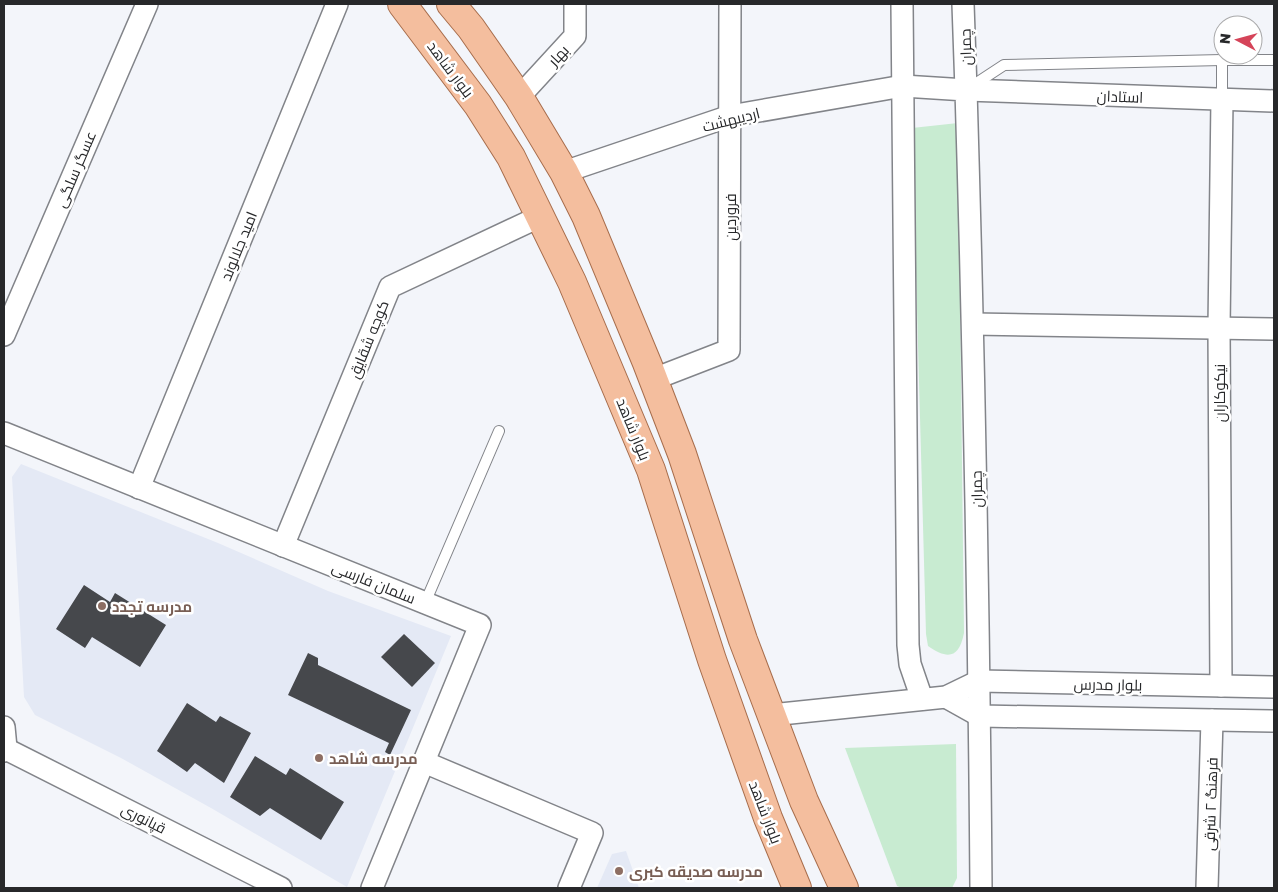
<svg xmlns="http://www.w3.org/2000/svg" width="1278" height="892" font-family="'Golos Text',Cairo,sans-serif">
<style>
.built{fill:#e4e9f5}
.green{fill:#c8ebd1}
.building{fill:#46484c}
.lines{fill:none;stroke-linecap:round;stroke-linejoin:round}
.service-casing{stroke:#828489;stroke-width:12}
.minor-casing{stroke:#828489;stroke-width:24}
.primary-casing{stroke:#a76d4c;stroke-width:30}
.service{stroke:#fff;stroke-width:10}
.minor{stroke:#fff;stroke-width:21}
.primary{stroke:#f4be9e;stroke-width:28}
.education-dot{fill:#8d6e63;stroke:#fff;stroke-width:2}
.labels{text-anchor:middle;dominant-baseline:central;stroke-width:5;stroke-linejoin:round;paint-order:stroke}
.street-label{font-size:15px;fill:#27282a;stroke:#fff}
.education-label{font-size:15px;font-weight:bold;fill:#785e54;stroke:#fff;text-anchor:start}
</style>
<rect width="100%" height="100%" fill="#f3f5fa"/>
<!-- built -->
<g class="built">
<path d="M21,464L218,543L328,591L451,636L347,887L211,808L121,758L35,715L24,697L12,477Z"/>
<path d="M626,851L639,888H597L612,854Z"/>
</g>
<!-- green -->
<g class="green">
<path d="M958,123L964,633C959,658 948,660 928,646L926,634L912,128Z"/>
<path d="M956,744L957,878L952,888H902L897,886L845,748Z"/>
</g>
<!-- building -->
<g class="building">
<path d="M84,585L110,602L115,593L166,625L140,667L92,637L85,648L56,629Z"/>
<path d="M404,634L435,663L412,687L381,657Z"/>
<path d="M308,653L318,658V665L411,710L390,755L385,752L389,743L288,695Z"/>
<path d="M187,703L216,722L220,716L251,733L224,783L195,763L187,772L157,751Z"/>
<path d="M255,756L286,775L290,768L344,802L321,840L270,808L260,816L230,797Z"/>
</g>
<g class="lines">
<!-- service casing -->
<g class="service-casing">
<g id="service">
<path d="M1222,60V99"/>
<path d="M972,86L1004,65L1222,60H1274"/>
<path d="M425,603L499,431"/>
</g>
</g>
<!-- minor casing -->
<g class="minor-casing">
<g id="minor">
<path d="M902,4L908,645L910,664L922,699"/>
<path d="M963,4L966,90L1274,101"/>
<path d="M519,97L575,36V4"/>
<path d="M564,172L730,116L903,86L966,90C974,356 979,622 981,888"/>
<path d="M973,324L1274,329"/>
<path d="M4,335L147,4"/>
<path d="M654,379L729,350L730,4"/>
<path d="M4,433L480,625L372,888"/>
<path d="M139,488L337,4"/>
<path d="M283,546L390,287L541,216"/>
<path d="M1221,686L1219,328L1222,99"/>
<path d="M946,697L980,716L1274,721"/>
<path d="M771,715L946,697L979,681L1274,687"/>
<path d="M4,727L6,748L4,751"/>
<path d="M4,748L281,888"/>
<path d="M424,762L592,833L569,888"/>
<path d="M1207,888L1212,720"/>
</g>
</g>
<!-- primary casing -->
<g class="primary-casing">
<g id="primary">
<path d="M402,4L478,105L511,157L572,282L651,470L712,660L768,818L797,888"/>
<path d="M451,4L471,28L519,97L564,172L586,216L647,363L682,454L743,640L804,801L844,888"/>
</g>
</g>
<!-- service -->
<use href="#service" class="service"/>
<!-- minor -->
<use href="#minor" class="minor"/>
<!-- primary -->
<use href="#primary" class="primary"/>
</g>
<!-- markers -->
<g class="education-dot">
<circle cx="102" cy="606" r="5"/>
<circle cx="319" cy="758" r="5"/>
<circle cx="619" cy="871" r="5"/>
</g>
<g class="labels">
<!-- street labels -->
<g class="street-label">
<text transform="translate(965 47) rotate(-92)">چمران</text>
<text transform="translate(558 55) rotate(-47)">بهار</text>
<text transform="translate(451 69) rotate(53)">بلوار شاهد</text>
<text transform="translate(1120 96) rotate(2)">استادان</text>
<text transform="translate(731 119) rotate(-14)">اردیبهشت</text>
<text transform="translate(75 169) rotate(-67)">عسگر سلگی</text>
<text transform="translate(730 217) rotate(-90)">فروردین</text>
<text transform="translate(238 246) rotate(-68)">امید جلالوند</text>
<text transform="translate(368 339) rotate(-68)">کوچه شقایق</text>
<text transform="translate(1219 393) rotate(-90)">نیکوکاران</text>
<text transform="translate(634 429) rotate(68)">بلوار شاهد</text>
<text transform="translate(976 489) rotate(-91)">چمران</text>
<text transform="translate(374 582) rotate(22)">سلمان فارسی</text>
<text transform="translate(1108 684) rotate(1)">بلوار مدرس</text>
<text transform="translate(1210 804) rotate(-88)">فرهنگ ۲ شرقی</text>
<text transform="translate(766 812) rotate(69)">بلوار شاهد</text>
<text transform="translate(144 818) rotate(27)">قپانوری</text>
</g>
<!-- education labels -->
<g class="education-label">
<text x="112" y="606">مدرسه تجدد</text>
<text x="329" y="758">مدرسه شاهد</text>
<text x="629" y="871">مدرسه صدیقه کبری</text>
</g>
</g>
<!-- border -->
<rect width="1278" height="892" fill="none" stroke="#27282a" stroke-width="10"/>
<!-- north arrow -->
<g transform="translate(1238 40) rotate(276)"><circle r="24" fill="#ffffff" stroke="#a9a9aa"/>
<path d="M0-4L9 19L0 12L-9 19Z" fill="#d54459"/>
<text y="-8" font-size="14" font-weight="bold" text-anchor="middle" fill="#27282a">N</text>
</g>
</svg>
